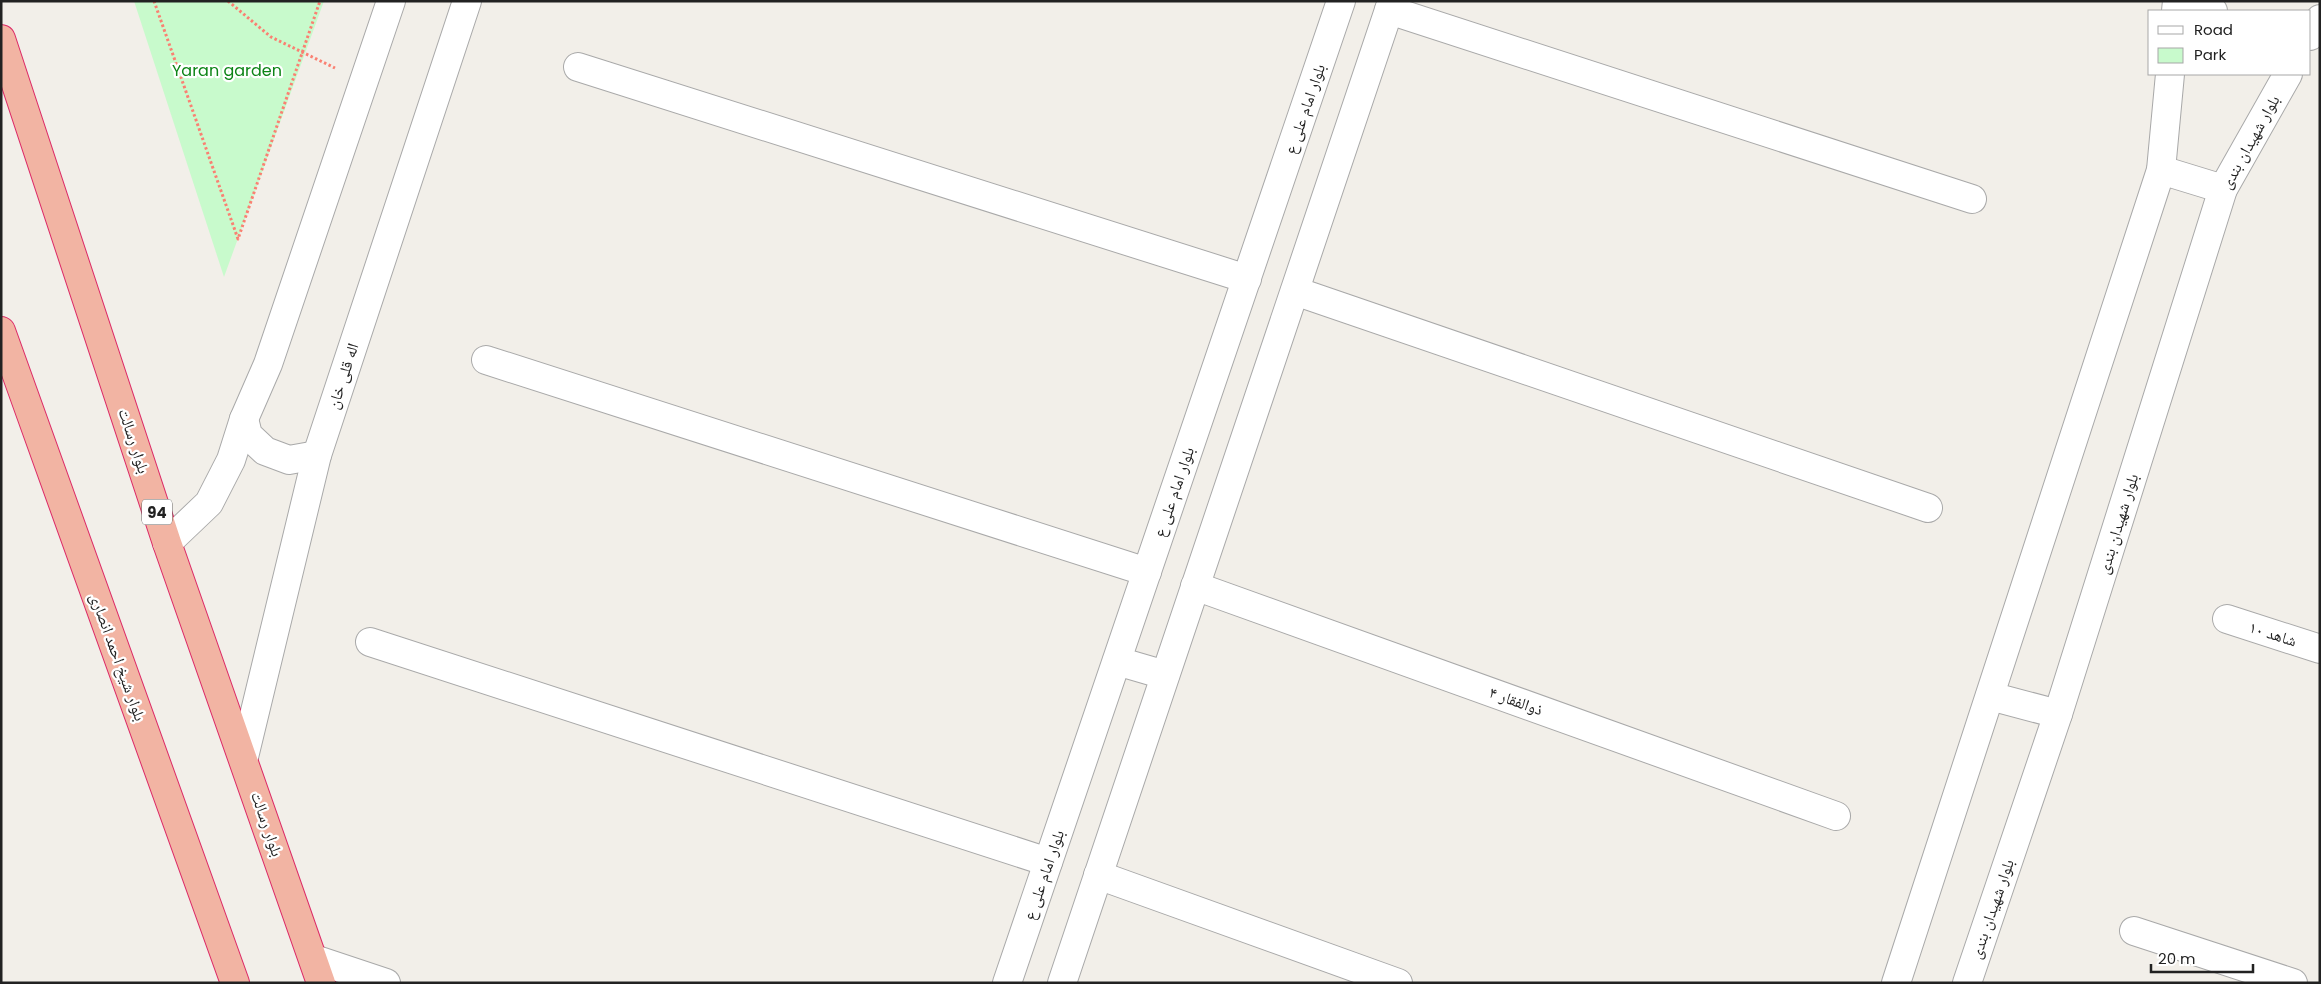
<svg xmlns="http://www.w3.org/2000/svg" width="2321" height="984" font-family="Poppins,'Noto Naskh Arabic',sans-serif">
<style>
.park{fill:#c8facc}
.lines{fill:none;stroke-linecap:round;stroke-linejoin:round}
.minor-casing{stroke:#a9a9a9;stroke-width:30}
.tertiary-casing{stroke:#a9a9a9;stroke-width:30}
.trunk-casing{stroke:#dc2a67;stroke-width:30}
.path{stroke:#fa8072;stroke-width:3;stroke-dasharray:2.5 2.5;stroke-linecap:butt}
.minor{stroke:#fff;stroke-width:28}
.tertiary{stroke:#fff;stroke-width:28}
.trunk{stroke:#f2b4a3;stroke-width:28}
.labels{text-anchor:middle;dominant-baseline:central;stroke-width:4.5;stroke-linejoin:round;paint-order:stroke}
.shield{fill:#fff;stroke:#646464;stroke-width:1}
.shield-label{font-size:15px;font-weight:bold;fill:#222}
.park-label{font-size:16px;fill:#0c8416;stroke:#fff}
.street-label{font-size:16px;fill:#222;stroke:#fff}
</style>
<rect width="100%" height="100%" fill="#f2efe9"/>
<!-- park -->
<path class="park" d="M134,1H324L224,277Z"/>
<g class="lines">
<!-- minor casing -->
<g class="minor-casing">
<g id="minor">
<path d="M1389,10L1972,199"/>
<path d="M578,67L1247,279"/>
<path d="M1295,291L1928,508"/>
<path d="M486,360L1147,572"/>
<path d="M1195,586L1836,816"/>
<path d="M2227,619L2320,649"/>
<path d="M370,642L1048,862"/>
<path d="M1098,875L1398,983"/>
<path d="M2134,931L2293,983"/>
<path d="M314,959L386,983"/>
</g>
</g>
<!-- tertiary casing -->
<g class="tertiary-casing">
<g id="tertiary">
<path d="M2201,1L2213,11"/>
<path d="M2176,11L2177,1"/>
<path d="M2310,36L2320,19"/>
<path d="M2161,170L2223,189"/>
<path d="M244,419L248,435L265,451L289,460L317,455"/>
<path d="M167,543L209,503L231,460L244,419L268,364L391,1"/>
<path d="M1117,661L1165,675"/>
<path d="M1990,696L2058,714"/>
<path d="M244,757L317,455L467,1"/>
<path d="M1007,983L1341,1"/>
<path d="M1062,983L1392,1"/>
<path d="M1896,983L2161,170L2170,74"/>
<path d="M1967,983L2058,714L2223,189L2288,74"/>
</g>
</g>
<!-- trunk casing -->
<g class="trunk-casing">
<g id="trunk">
<path d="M1,39L167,543L321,983"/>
<path d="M1,331L235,983"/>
</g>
</g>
<!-- path -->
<g class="path">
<path d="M154,1L238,239L320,1"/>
<path d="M228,1L271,37L335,68"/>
</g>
<!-- minor -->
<use href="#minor" class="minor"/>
<!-- tertiary -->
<use href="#tertiary" class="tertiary"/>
<!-- trunk -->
<use href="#trunk" class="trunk"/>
</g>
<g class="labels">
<!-- shield labels -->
<rect class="shield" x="142" y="499.5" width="30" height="25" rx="4"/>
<g class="shield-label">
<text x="157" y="512">94</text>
</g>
<!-- park labels -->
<g class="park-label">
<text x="227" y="70">Yaran garden</text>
</g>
<!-- street labels -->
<g class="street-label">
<text transform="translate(1305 109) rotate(-71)">بلوار امام علی ع</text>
<text transform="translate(2250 142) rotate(-61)">بلوار شهیدان بندی</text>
<text transform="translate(343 376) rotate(-72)">اله قلی خان</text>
<text transform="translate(134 441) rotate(72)">بلوار رسالت</text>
<text transform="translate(1174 492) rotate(-71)">بلوار امام علی ع</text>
<text transform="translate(2118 524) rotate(-73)">بلوار شهیدان بندی</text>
<text transform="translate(2273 634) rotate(18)">شاهد ۱۰</text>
<text transform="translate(118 657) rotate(70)">بلوار شیخ احمد انصاری</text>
<text transform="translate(1516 701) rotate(20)">ذوالفقار ۴</text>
<text transform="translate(267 824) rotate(71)">بلوار رسالت</text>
<text transform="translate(1044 875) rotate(-71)">بلوار امام علی ع</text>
<text transform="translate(1992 909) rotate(-71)">بلوار شهیدان بندی</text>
</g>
</g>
<!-- border -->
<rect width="2321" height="984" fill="none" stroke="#222222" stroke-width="5"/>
<!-- legend -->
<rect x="2148" y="10" width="162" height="65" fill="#ffffff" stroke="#a7a7a7"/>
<rect x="2158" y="26" width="25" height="8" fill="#ffffff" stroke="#a7a7a7"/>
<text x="2194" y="35" font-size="15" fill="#222222">Road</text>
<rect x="2158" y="48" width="25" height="15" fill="#c8facc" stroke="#a7a7a7"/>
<text x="2194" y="60" font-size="15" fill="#222222">Park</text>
<!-- scale -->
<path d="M2151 964v8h102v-8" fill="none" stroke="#222222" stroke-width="2.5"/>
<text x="2158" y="964" font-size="15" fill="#222222" stroke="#ffffff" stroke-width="4" paint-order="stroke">20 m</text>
</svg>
